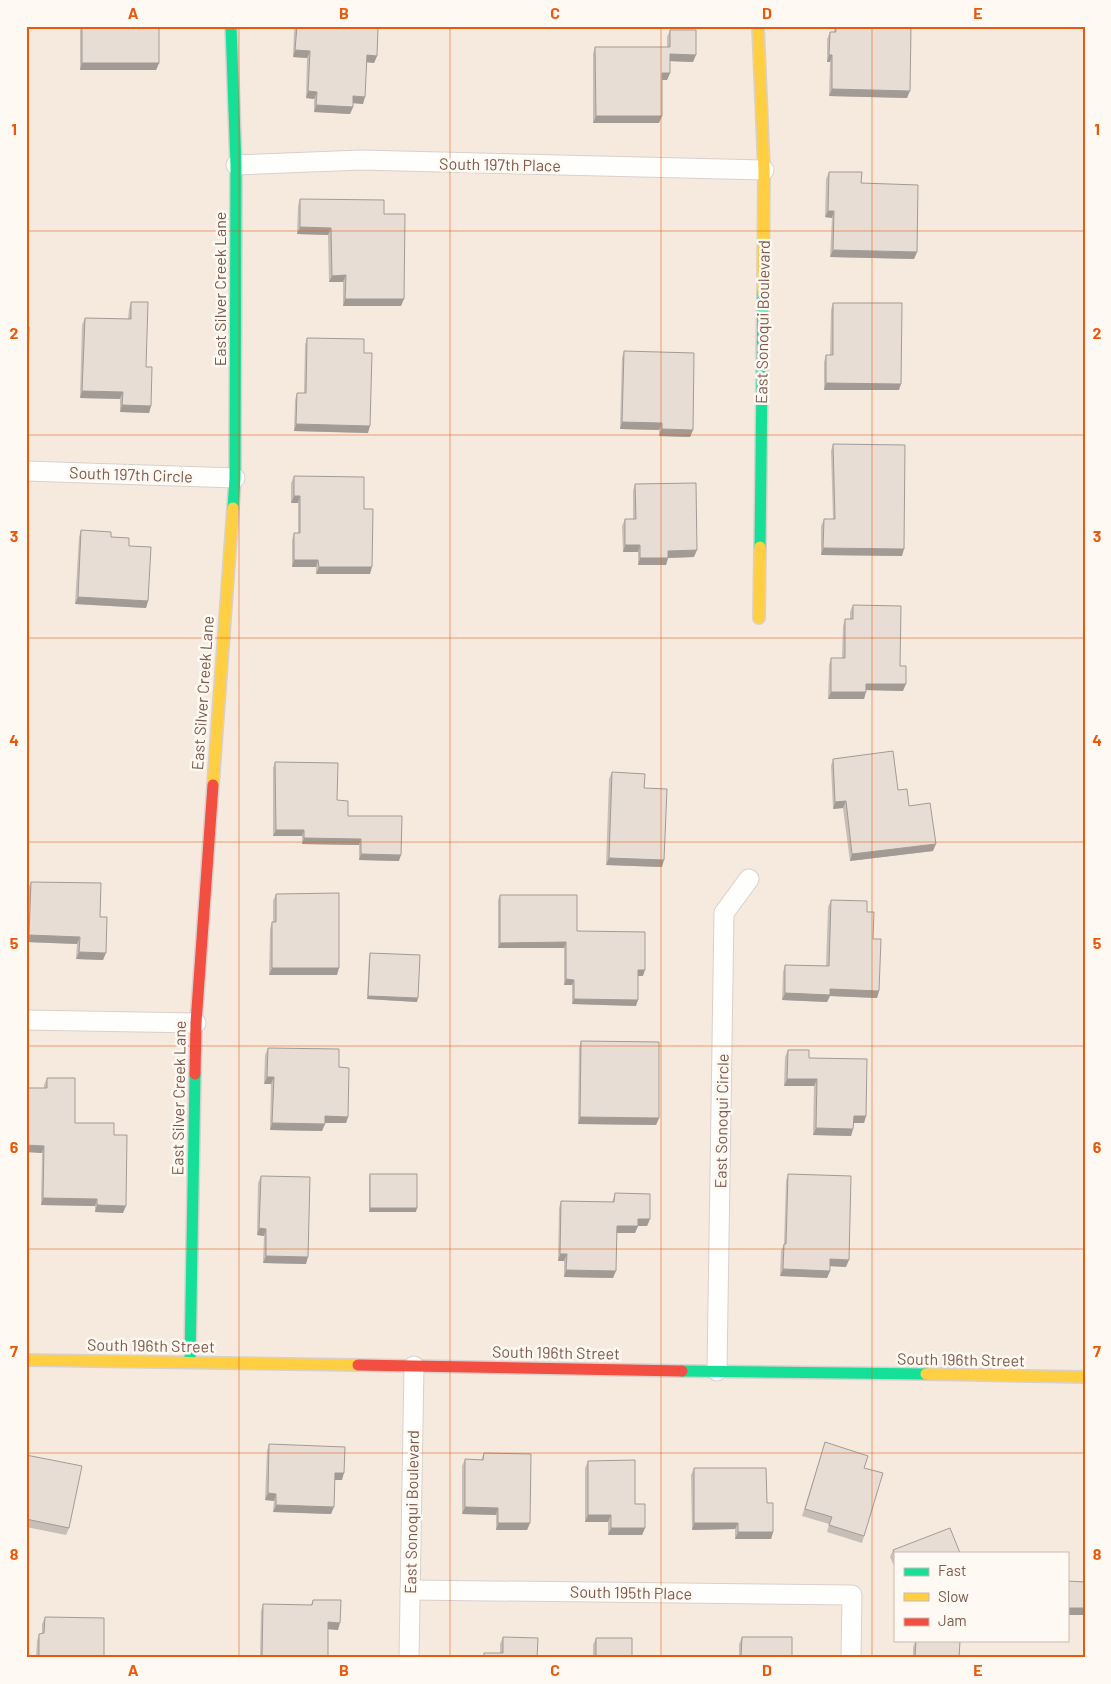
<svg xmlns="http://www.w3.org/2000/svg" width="1111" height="1684" font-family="Barlow,sans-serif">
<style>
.residential{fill:#f6eadf;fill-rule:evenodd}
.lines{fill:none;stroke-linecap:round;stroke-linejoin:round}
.street-casing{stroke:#d9d0cb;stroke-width:21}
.fast-casing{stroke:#dad0cb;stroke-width:14}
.slow-casing{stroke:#dad0cb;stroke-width:14}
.jam-casing{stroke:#dad0cb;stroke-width:14}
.street{stroke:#fefefd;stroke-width:19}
.fast{stroke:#16e098;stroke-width:11}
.slow{stroke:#ffcf43;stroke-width:11}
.jam{stroke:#f24e42;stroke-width:11}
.wall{fill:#c7beb7}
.shaded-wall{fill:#a29b95}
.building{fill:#e7ddd5;stroke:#a29b95}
.grid{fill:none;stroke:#e8590c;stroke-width:1;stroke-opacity:0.55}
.labels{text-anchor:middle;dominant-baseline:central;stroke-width:5;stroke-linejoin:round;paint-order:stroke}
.street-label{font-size:16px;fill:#7c594b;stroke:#fff9f3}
.neatline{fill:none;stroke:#e8590c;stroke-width:2}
.grid-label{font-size:16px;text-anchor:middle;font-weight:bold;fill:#e8590c}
</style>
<rect width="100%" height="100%" fill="#faf5ef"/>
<!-- residential -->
<path class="residential" d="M26,26H1085V1658H26ZM895,1553H1067V1640H895Z"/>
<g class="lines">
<!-- street casing -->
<g class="street-casing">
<g id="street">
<path d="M236,165L361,160L764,170"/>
<path d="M26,471L235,478"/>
<path d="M26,1020L196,1023"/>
<path d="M717,1371L724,913L749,879"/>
<path d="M410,1590L852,1595L851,1658"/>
<path d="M409,1658L414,1366"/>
</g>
</g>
<!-- fast casing -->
<g class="fast-casing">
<g id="fast">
<path d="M231,26L236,165L235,478L233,508"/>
<path d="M760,547L763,291"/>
<path d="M190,1361L195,1074"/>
<path d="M682,1371L926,1374"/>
</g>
</g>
<!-- slow casing -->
<g class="slow-casing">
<g id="slow">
<path d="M758,26L764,170L763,291"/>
<path d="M759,618L760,547"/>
<path d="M213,785L233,508"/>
<path d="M26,1360L358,1365"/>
<path d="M926,1374L1085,1377"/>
</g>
</g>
<!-- jam casing -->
<g class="jam-casing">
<g id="jam">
<path d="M195,1074L196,1023L213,785"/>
<path d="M358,1365L682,1371"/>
</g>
</g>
<!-- street -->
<use href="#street" class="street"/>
<!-- fast -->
<use href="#fast" class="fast"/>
<!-- slow -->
<use href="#slow" class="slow"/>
<!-- jam -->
<use href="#jam" class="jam"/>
</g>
<!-- wall -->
<g class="wall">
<path d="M80,26H159V63L156,70H80Z"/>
<path d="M296,26H355L377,56L374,63L367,62L363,104L353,103V107L350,114L314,112V99L306,98L307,58L293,57L294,30Z"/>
<path d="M834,26H911L907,98L829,96L830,62H827V39L830,32H834Z"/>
<path d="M670,30L693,62L670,61V73L667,80H662L659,123H593V54L595,47H667V37Z"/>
<path d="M829,172L861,183L917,252L914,259L830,257L832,218L825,217L826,179Z"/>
<path d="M300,199L384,214L401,306H343V282H329L328,235L297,234L298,206Z"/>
<path d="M131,302L146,367L151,406L149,413L120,412V399L80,398L82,325L85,318L128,319L129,309Z"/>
<path d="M833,303L899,390H824V362L826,355H830L831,310Z"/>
<path d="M307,338L364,353L368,433L294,431L295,400L297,393H304L305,345Z"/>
<path d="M624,351L693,430L690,437L659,436V430L620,429L622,358Z"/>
<path d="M833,444L902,556L821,555V526L824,519H833L831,451Z"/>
<path d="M294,476L364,509L370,574H316V567H292V540L294,533H298V503H291V483Z"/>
<path d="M635,484L694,557L668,558L666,565H638V552H623L622,526L625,519H633V491Z"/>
<path d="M81,530L111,537L129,546L148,601L146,608L75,604L79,537Z"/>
<path d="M853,605L900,666L903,691L866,690L864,699H828L829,665L831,658H842L843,626L845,619H850V612Z"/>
<path d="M833,759L898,790L909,806L933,851L850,861L843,808L833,809L831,766Z"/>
<path d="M275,762L337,800L348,816L399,861L359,860V845L302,844V836H273V768Z"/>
<path d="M612,772L644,788L662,867L606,865L609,779Z"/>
<path d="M31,882L103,960L76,959L77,944L26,942L28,889Z"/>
<path d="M276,894L337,975H269L270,929L272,922H273V901Z"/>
<path d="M500,895L577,931L643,976H638L636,1006L572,1004V985H564V948H498V900Z"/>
<path d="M831,900L867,912L873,939L879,991L877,998L830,996L827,1002L782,1000L783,972L785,965L826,966L828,907Z"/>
<path d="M370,953L417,1002L367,999L369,957Z"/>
<path d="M581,1041L659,1118L656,1125L578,1124L579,1048Z"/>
<path d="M268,1048L339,1067L348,1117L346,1123H325L322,1131L270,1130L271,1084H264L265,1055Z"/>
<path d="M788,1050L809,1058L866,1116L864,1123H853V1129L851,1136L813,1135L814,1086H784L785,1057Z"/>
<path d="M47,1078L75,1123L114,1135L123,1213L95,1212V1206L41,1205L42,1153L26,1152V1090L27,1088H44V1085Z"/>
<path d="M370,1174L416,1212H369V1177Z"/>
<path d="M788,1174L846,1267L830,1266V1271L827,1278L780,1276L781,1251L784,1244L786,1181Z"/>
<path d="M261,1176L306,1264L263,1263L264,1236L257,1235L258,1183Z"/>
<path d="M615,1193L650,1219L647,1226H638L635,1233H617L613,1278L564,1277V1261H558L559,1208L561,1201L612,1202Z"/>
<path d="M825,1442L864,1468V1536L862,1543L827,1532L829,1524L802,1516Z"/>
<path d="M269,1444L342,1480H334L331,1514L273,1512L274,1501L265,1500L267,1451Z"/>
<path d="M484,1453L530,1523L527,1530H496V1515L462,1514V1466L465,1459L481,1460Z"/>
<path d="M26,1455L69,1528L66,1535L26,1527Z"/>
<path d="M588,1461L635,1504L645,1528L642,1535H608V1522H585V1468Z"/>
<path d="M694,1468L767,1503L773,1532L771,1539H735V1529L692,1530L691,1475Z"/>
<path d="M893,1550L895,1553V1568L890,1557Z"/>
<path d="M313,1600L338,1630L328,1629V1658H260L261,1611L263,1604L311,1605Z"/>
<path d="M45,1617L104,1658H36L37,1641L39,1634H42V1624Z"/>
<path d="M503,1637L537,1658H483L484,1653H500V1644Z"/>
<path d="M742,1637L792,1658H739V1644Z"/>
<path d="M596,1638L632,1656L670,1658H593V1645Z"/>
<path d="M916,1640L959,1658H913V1647Z"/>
</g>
<!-- shaded-wall -->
<g class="shaded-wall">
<path d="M295,50L310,51L307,58L293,57Z"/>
<path d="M670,54L696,55L693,62L667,61Z"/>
<path d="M367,55L377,56L374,63L365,62Z"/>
<path d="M829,55H832L830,62H827Z"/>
<path d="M82,63H159L156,70H80Z"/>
<path d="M662,73H670L667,80H659Z"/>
<path d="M832,89L910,91L907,98L829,96Z"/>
<path d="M308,91L317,92L314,99L306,98Z"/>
<path d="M353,96L365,97L363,104L351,103Z"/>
<path d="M316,105L353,107L350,114L314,112Z"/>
<path d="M596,116H662L659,123H593Z"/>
<path d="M828,211H834L832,218L825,217Z"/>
<path d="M300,227L331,228L328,235L297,234Z"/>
<path d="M833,250L917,252L914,259L830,257Z"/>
<path d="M346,275L343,282H329L332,276Z"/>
<path d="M345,299H404L401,306H343Z"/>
<path d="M826,383L901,384L899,390H824Z"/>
<path d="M82,391L123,392L120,399L80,398Z"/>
<path d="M122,405L151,406L149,413L120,412Z"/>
<path d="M622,422L662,423L659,430L620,429Z"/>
<path d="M296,424L370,426L368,433L294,431Z"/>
<path d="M662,429L693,430L690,437L659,436Z"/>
<path d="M294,496H300L298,503H291Z"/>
<path d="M625,545H640L638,552H623Z"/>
<path d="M823,548L904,549L902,556L821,555Z"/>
<path d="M697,550L694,557L668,558L666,565H638L640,558L668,551Z"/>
<path d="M294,560H318L316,567H292Z"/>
<path d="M319,567H372L370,574H316Z"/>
<path d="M78,597L148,601L146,608L75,604Z"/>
<path d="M866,684H906L903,691L864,690Z"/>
<path d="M831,692H866L864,699H828Z"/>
<path d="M846,801L843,808L833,809L835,802Z"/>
<path d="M276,830H304L302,836H273Z"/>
<path d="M304,838L361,839L359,845L302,844Z"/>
<path d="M936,844L933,851L850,861L852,854Z"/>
<path d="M361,854L401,855L399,861L359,860Z"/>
<path d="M609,858L664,860L662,867L606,865Z"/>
<path d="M29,935L80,937L77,944L26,942Z"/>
<path d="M566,942L564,948H498L500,943Z"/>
<path d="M79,952L106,953L103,960L76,959Z"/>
<path d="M272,968H339L337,975H269Z"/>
<path d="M638,970H645L643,976H636Z"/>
<path d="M566,979L574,980L572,985H564Z"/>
<path d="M830,989L879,991L877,998L830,996L827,1002L782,1000L785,993Z"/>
<path d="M368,996L418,998L417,1002L367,999Z"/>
<path d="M574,999L638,1000L636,1006L572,1004Z"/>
<path d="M267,1077H274L271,1084H264Z"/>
<path d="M787,1079H817L814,1086H784Z"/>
<path d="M325,1116L348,1117L346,1123H322Z"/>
<path d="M854,1116H866L864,1123H851Z"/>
<path d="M580,1117L659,1118L656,1125L578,1124Z"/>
<path d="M272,1123L325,1124L322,1131L270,1130Z"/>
<path d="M816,1128L853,1129L851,1136L813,1135Z"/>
<path d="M26,1145L44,1146L42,1153L26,1152Z"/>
<path d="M43,1198L97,1199L95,1206L41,1205Z"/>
<path d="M97,1205L126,1206L123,1213L95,1212Z"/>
<path d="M370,1208H417L416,1212H369Z"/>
<path d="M638,1219H650L647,1226H635Z"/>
<path d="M617,1226H638L635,1233H614Z"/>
<path d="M259,1228L266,1229L264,1236L257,1235Z"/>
<path d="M560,1254H567L564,1261H558Z"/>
<path d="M266,1256L308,1257L306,1264L263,1263Z"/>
<path d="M830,1259L849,1260L846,1267L828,1266Z"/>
<path d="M783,1269L830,1271L827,1278L780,1276Z"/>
<path d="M566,1270L616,1271L613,1278L564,1277Z"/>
<path d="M335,1473H344L342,1480H332Z"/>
<path d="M268,1493L276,1494L274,1501L265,1500Z"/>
<path d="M276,1505L334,1507L331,1514L273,1512Z"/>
<path d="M465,1507L498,1508L496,1515L462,1514Z"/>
<path d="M588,1515H611L608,1522H585Z"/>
<path d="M498,1523H530L527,1530H496Z"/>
<path d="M694,1523H738L735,1529L692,1530Z"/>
<path d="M611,1528H645L642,1535H608Z"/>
<path d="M738,1532H773L771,1539H735Z"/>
<rect x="1067" y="1608" width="18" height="7"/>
<path d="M328,1622L340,1623L338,1630L326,1629Z"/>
</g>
<!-- building -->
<g class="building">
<rect x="82" y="26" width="77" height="37"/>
<path d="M297,26H355L378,27L377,56L367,55L365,97L353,96V107L316,105L317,92L308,91L310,51L295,50Z"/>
<path d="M836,26H911L910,91L832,89V55H829L830,32H836Z"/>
<path d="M670,30H696V55L670,54V73H662V116H596L595,47H670Z"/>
<path d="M829,172H862L861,183L918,185L917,252L833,250L834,211H828Z"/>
<path d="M300,199L384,200V214H405L404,299H345L346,275L332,276L331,228L300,227Z"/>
<path d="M131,302H148L146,367H152L151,406L122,405L123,392L82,391L85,318L131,319Z"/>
<path d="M833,303H902L901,384L826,383V355H833Z"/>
<path d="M26,327H29L28,369H26Z"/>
<path d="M307,338L364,339V353H372L370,426L296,424L297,393H306Z"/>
<path d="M624,351L694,353L693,430L662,429V423L622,422Z"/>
<path d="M833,444L905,445L904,549L823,548L824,519H835Z"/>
<path d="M294,476L364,477V509H373L372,567H319L318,560H294V533H300V496H294Z"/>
<path d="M696,483L697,550L668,551V558H640V545H625V519H636L635,484Z"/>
<path d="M81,530L111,532V537L129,538V546L151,547L148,601L78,597Z"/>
<path d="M853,605L901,606L900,666H906V684H866V692H831V658H845V619H853Z"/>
<path d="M893,751L898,790L907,789L909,806L930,803L936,844L852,854L846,801L835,802L833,759Z"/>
<path d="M275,762L338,763L337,800L348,801V816H402L401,855L361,854V839L304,838V830H276Z"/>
<path d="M612,772L645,774L644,788L667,789L664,860L609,858Z"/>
<path d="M31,882L101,883L100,917H107L106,953L79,952L80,937L29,935Z"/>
<path d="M339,893V968H272V922H276V894Z"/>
<path d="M500,895H577V931L645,932V970H638V1000L574,999V980L566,979V942L500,943Z"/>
<path d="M831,900L867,901V912H874L873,939H881L879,991L830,989V995L785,993V965L829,966Z"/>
<path d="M370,953L420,955L418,998L368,996Z"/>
<path d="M581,1041L659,1042V1118L580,1117Z"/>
<path d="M268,1048L339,1049V1067L349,1068L348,1117L325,1116V1124L272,1123L274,1077H267Z"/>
<path d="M788,1050H809V1058L867,1059L866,1116H854L853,1129L816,1128L817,1079H787Z"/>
<path d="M47,1078H75V1123H114V1135H127L126,1206L97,1205V1199L43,1198L44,1146L26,1145L27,1088H47Z"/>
<rect x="370" y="1174" width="47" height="34"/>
<path d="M788,1174L851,1176L849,1260L830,1259V1271L783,1269L784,1244H786Z"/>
<path d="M261,1176L310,1177L308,1257L266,1256V1229L259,1228Z"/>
<path d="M615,1193L650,1194V1219H638V1226H617L616,1271L566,1270L567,1254H560L561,1201L614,1202Z"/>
<path d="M825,1442L868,1456L864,1468L883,1473L864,1536L829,1525L832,1517L805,1509Z"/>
<path d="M269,1444L345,1447L344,1473H335L334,1507L276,1505V1494L268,1493Z"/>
<path d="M484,1453L531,1454L530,1523H498V1508L465,1507V1459L483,1460Z"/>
<path d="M26,1455L82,1466L69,1528L26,1519Z"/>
<path d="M635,1460V1504H645V1528H611V1515H588V1461Z"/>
<path d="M694,1468H766L767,1503H773V1532H738V1523H694Z"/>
<path d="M950,1528L960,1553H895V1554L893,1550Z"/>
<path d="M1067,1581L1085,1582V1608H1067Z"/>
<path d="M313,1600H341L340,1623L328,1622V1658H262L263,1604L312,1605Z"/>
<path d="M45,1617L104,1618V1658H39V1634L44,1633Z"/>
<path d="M503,1637L538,1638L537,1658H484V1653H503Z"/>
<path d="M742,1637H792V1658H741Z"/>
<path d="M596,1638H632V1656H670V1658H596Z"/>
<path d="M916,1640L960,1641L959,1658H915Z"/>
</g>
<!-- grid -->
<path class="grid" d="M239,26V1658M450,26V1658M661,26V1658M872,26V1658M26,231H1085M26,435H1085M26,638H1085M26,842H1085M26,1046H1085M26,1249H1085M26,1453H1085"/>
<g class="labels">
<!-- street labels -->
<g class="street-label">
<text transform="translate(500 164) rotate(1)">South 197th Place</text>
<text transform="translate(219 289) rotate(-90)">East Silver Creek Lane</text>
<text transform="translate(762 322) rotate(-89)">East Sonoqui Boulevard</text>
<text transform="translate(131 474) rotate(2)">South 197th Circle</text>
<text transform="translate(202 693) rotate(-86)">East Silver Creek Lane</text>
<text transform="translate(178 1098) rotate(-89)">East Silver Creek Lane</text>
<text transform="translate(721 1121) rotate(-89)">East Sonoqui Circle</text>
<text transform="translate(151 1345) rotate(1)">South 196th Street</text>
<text transform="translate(556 1352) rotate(1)">South 196th Street</text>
<text transform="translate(961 1359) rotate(1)">South 196th Street</text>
<text transform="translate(411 1512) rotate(-89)">East Sonoqui Boulevard</text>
<text transform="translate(631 1592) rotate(1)">South 195th Place</text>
</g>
</g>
<!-- border -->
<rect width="1111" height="1684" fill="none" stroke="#fff9f3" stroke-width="55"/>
<!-- legend -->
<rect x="894" y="1552" width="175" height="90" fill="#fff9f3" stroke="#cbb9b0"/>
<rect x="904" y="1568" width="25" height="8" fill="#16e098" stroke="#cbb9b0"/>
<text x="938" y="1576" font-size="15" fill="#7c594b">Fast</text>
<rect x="904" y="1593" width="25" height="8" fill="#ffcf43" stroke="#cbb9b0"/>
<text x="938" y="1602" font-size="15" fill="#7c594b">Slow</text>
<rect x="904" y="1618" width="25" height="8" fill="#f24e42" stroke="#cbb9b0"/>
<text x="938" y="1626" font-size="15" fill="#7c594b">Jam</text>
<rect x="28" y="28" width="1056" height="1628" class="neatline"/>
<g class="grid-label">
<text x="133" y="19">A</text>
<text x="344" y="19">B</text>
<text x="555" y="19">C</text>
<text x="767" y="19">D</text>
<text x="978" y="19">E</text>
<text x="14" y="135">1</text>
<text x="1097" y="135">1</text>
<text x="14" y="339">2</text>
<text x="1097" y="339">2</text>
<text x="14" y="542">3</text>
<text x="1097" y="542">3</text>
<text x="14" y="746">4</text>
<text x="1097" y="746">4</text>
<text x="14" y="949">5</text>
<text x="1097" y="949">5</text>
<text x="14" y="1153">6</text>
<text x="1097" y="1153">6</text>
<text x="14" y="1357">7</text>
<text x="1097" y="1357">7</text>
<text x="14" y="1560">8</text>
<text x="1097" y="1560">8</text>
<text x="133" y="1676">A</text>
<text x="344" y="1676">B</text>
<text x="555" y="1676">C</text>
<text x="767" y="1676">D</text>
<text x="978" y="1676">E</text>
</g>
</svg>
